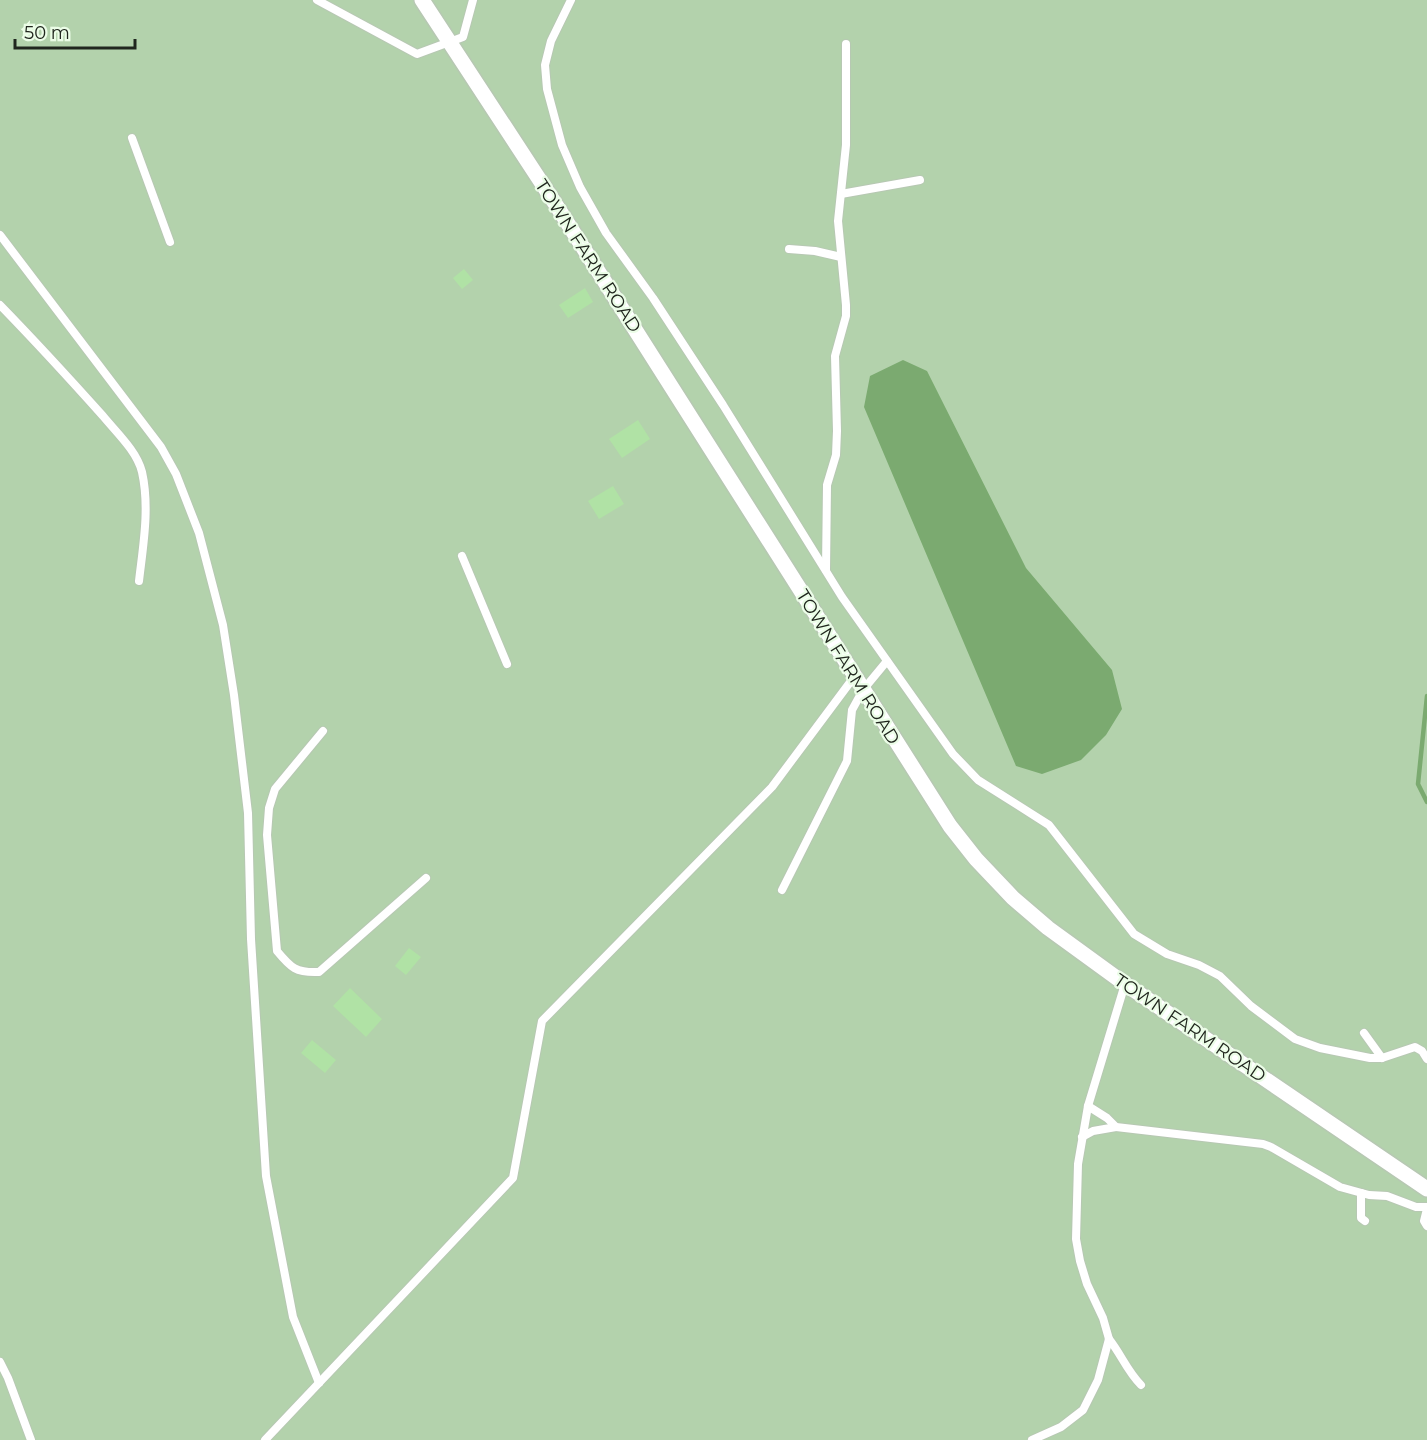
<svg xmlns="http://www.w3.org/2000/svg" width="1427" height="1440" font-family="Montserrat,sans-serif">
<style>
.green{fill:#b3d2ac}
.water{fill:#7baa70}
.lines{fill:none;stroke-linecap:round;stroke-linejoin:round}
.stream{stroke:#7baa70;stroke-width:4.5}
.building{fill:#b0e2a5}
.lane-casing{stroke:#b7c8b3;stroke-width:10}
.street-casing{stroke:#b7c8b3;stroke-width:18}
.lane{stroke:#fff;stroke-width:8}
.street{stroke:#fff;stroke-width:15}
.labels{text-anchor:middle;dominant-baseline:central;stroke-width:4.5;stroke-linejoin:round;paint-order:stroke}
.street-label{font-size:18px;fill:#20261e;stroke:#ebfde7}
</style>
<rect width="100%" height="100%" fill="#def0da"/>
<!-- green -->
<rect class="green" x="0" y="0" width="1427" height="1440"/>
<!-- water -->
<path class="water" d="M903,360L927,371L1026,568L1112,670L1122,709L1106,735L1081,760L1042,774L1016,766L864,407L870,376Z"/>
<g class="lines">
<!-- stream -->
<path class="stream" d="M1427,696L1418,784L1427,802"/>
</g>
<!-- building -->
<g class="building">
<path d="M464,269L473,280L462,289L453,278Z"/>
<path d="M585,288L593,302L568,318L559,305Z"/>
<path d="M638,420L650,439L622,458L609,439Z"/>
<path d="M613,486L624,504L599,519L588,501Z"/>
<path d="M409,948L421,957L406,975L395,966Z"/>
<path d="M350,988L382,1019L366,1037L333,1006Z"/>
<path d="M312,1040L336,1060L325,1073L301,1053Z"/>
</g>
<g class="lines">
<!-- lane casing -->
<g class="lane-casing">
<g id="lane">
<path d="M317,0L417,54L463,37L473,0"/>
<path d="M571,0L551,41L545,65L547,89L562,145L580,187L606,233L653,298L723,405L842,597L953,754L978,780L1049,825L1134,934L1167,954L1199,965L1220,976L1251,1006L1295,1039L1320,1048L1370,1058H1382L1415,1047L1422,1051L1427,1059"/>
<path d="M132,138L170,242"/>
<path d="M841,194L920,180"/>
<path d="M0,235L161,447L176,474L199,533L223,625L234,695L248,813L251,939L266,1176L293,1317L319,1383"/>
<path d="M789,249L815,251L841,257"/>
<path d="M0,305C35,341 69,378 103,416C116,432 137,451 142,472C150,508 143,546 139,581"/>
<path d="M462,556L507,664"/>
<path d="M826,570L827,485L836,455L837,431L835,356L846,316V305L838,221L846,145V44"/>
<path d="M323,731L275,789L269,808L267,835L277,951C291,968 296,973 319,972L426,878"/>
<path d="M782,890L847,761L852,710L863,690L887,661"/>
<path d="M1364,1033L1382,1058"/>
<path d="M1116,1127L1263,1144L1271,1147L1340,1187L1369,1195L1387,1196L1416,1207H1427"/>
<path d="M1082,1137L1093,1131L1116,1127L1107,1118L1088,1106"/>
<path d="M1361,1193V1218L1365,1221"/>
<path d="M1427,1209L1424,1221L1427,1226"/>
<path d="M1109,1339C1121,1354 1127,1371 1141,1385"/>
<path d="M0,1362L8,1378L31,1440"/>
<path d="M265,1440L513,1178L542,1021L772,787L854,677"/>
<path d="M1032,1440L1061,1427L1083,1410L1098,1380L1109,1339L1103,1318L1087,1284L1080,1261L1076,1239L1078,1164L1088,1106L1125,984"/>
</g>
</g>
<!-- street casing -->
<g class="street-casing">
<path id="street" d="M422,0L558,208L950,826L976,859L1013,898L1048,928L1125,984L1427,1189"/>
</g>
<!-- lane -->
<use href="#lane" class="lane"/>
<!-- street -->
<use href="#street" class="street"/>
</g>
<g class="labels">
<!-- street labels -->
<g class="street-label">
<text transform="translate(588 256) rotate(57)">TOWN FARM ROAD</text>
<text transform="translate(848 667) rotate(58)">TOWN FARM ROAD</text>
<text transform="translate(1190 1028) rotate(34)">TOWN FARM ROAD</text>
</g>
</g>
<!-- scale -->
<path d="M15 39v9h120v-9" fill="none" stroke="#20261e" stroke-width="3"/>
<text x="24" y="39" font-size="18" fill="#20261e" stroke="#ebfde7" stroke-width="4.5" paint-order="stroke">50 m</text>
</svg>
